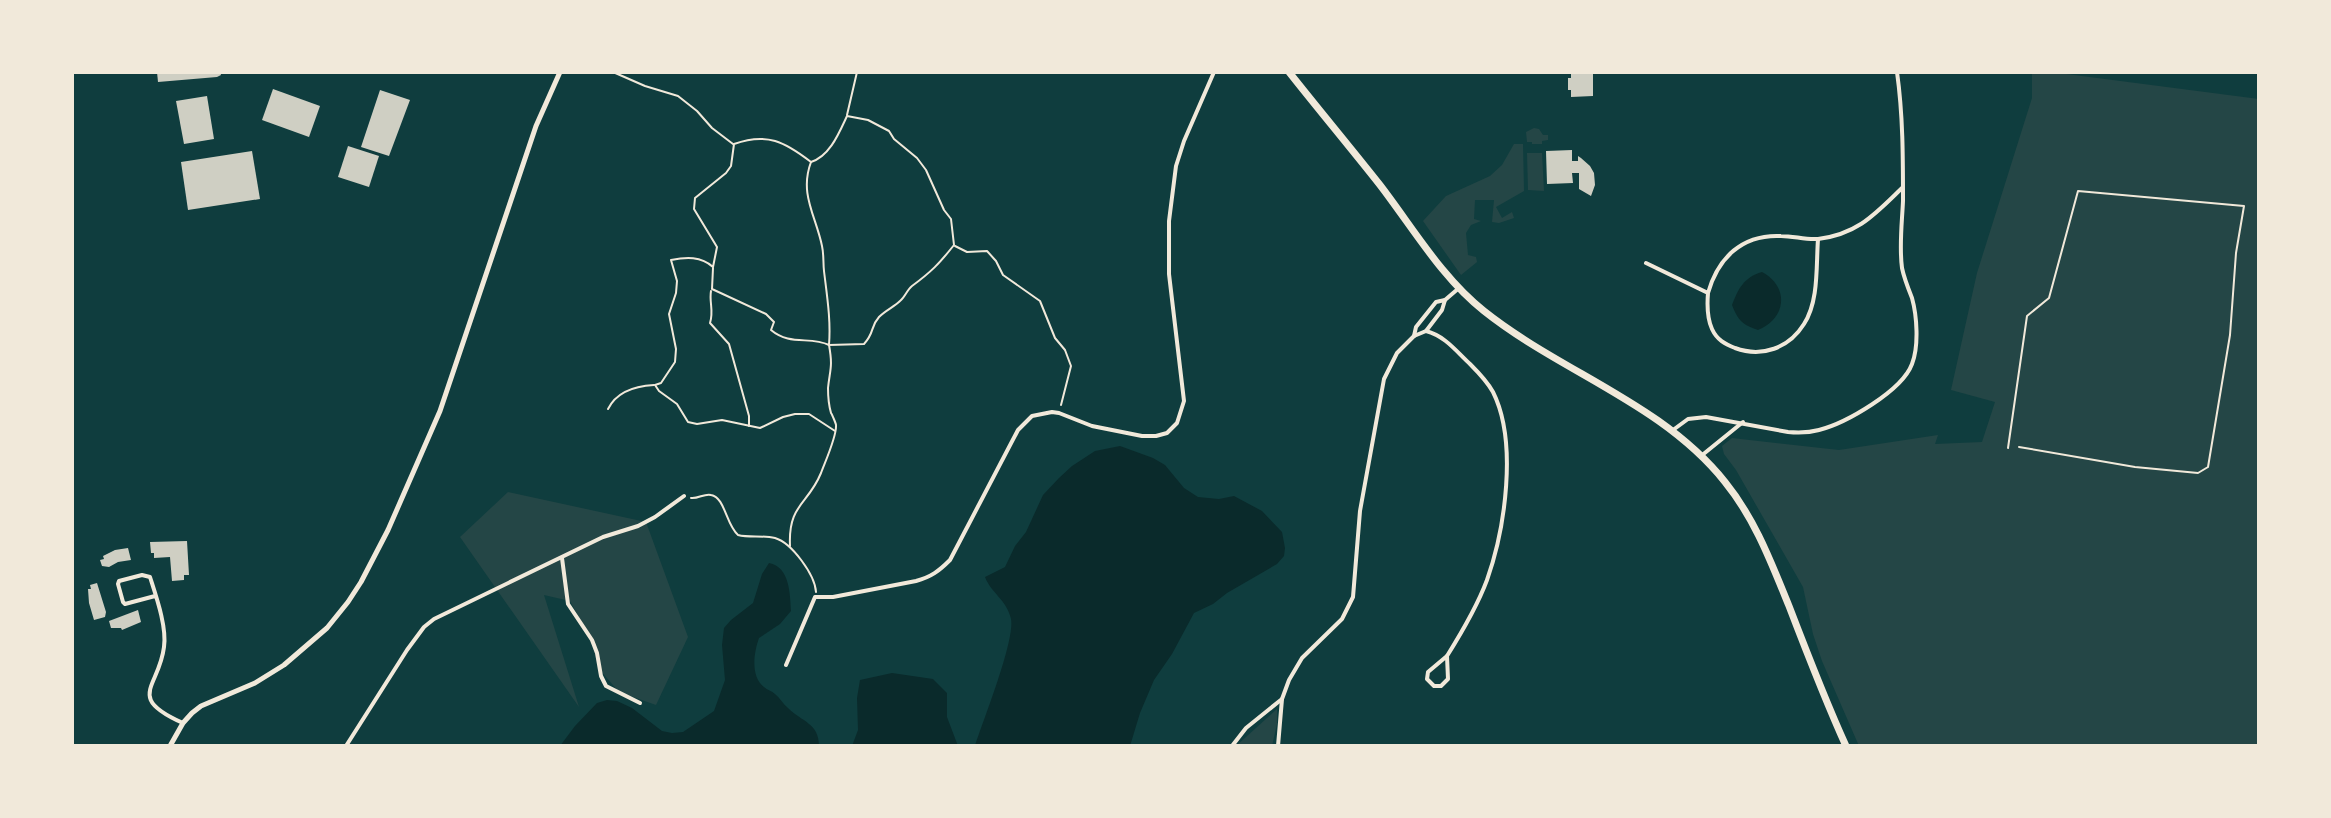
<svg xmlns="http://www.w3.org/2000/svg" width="2331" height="818" font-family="'Archivo Narrow',sans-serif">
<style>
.green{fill:#244646}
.water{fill:#0a2a2b}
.building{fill:#cfcfc3}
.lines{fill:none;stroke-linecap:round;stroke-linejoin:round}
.path{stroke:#f1e9da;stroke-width:2}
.minor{stroke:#f1e9da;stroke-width:4}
.tertiary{stroke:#f1e9da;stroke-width:5}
.trunk{stroke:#f1e9da;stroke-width:7}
</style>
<rect width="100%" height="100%" fill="#0f3d3e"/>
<!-- green -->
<g class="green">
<path d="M2032,72H2051L2259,99V746H1859L1822,661L1813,634L1803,587L1736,470L1724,454L1722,446L1732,438L1839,450L1938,435L1935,444L1982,442L1995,402L1951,390L1977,273L2032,98Z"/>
<path d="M1534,128L1539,129L1543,135H1548V140L1542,141V144H1532V142H1527L1526,132Z"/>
<path d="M1514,144H1523L1524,191L1496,207L1502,218L1512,212L1514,218L1499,223L1492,222L1494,200H1475L1474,219L1481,221L1471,225L1466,233L1468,255L1476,257L1477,262L1461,275L1423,221L1446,196L1490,176L1502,165Z"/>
<path d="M1527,153H1542L1544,191L1528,190Z"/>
<path d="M508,492L646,522L688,637L656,705L619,692L599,669L589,635L570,601L544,595L579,707L460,537Z"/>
<path d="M1277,709V724L1272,746H1236Z"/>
</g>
<!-- water -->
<g class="water">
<path d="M1762,272C1790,287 1786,319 1758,330C1742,325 1738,320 1732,305C1738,289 1744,277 1762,272Z"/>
<path d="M1120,446L1153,458L1165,465L1184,488L1198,497L1219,499L1234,496L1262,511L1282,532L1285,548L1284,556L1277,564L1227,593L1213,604L1194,613L1172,654L1154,680L1140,713L1130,746H975C983,721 1015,641 1011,619C1007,600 991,593 985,577L1005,567L1015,546L1026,532L1043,495L1059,478L1072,466L1095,451Z"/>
<path d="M769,563C790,567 790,594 791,611L780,624L759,638C754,652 750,676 764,687C767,690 772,691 775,694C780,698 783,704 788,708C802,722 819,723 819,746H560L575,726L597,703L607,700L617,701L632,708L662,731L672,733L683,732L714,711L725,680L722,645L724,628L731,620L753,603L762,574Z"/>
<path d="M892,673L933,679L947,693V717L958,746H852L858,730L857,698L860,680Z"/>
</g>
<!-- building -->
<g class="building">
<path d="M157,72H220L221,75L217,77L158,82Z"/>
<path d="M1571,72H1593V96L1571,97V90H1568V78H1571Z"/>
<path d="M273,89L320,106L309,137L262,120Z"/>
<path d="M380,90L410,100L389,156L361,147Z"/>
<path d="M207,96L214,139L184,144L176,101Z"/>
<path d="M348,146L379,156L369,187L338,177Z"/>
<path d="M1572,150V161H1578V156L1581,158L1590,166L1594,173L1595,185L1591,196L1579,189V173H1572L1573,183L1547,184L1546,151Z"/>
<path d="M252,151L260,199L188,210L181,162Z"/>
<path d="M187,541L189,575H184V580L172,581L170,557L154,558V553H151L150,542Z"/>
<path d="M128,548L131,560L118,562L109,567L102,566L100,560L104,559L103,556L115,550Z"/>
<path d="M97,583L106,612L105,617L94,620L89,603L88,589H91L90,585Z"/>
<path d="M138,610L141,622L122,630L121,628H111L109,621Z"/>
</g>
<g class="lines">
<!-- path -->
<g class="path">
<path d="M613,72L645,86L678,96L697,111L712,128L733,144"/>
<path d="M847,115L857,72"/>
<path d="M955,246L967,252L987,251L996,261L1003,275L1040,301L1055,338L1065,350L1071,366L1061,405"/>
<path d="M713,268L712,289L766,314L774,322L771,330C790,346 810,336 829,345C831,320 827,296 824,271C823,263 824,255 822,246C816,216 799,194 811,162"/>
<path d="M711,291C709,302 714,311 710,323L729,344L749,416V426"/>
<path d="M608,409C617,391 635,386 654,385"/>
<path d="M2008,448L2027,316L2049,298L2078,191L2244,206L2236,253L2230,335L2208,467L2198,473L2135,467L2019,447"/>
<path d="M691,498C698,499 705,493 711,495C725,497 726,525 738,535C749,538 762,535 775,538C792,543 815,575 816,592"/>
<path d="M790,546C788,504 808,505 821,473C825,462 837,436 836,425C836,424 832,414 831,413C829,406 828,397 828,388C830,369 833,367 829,345L864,344C875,332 870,327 879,317C886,310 894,307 900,301C905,297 907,290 912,286C931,272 939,264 954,245L951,219L944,210L926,170L917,158L894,139L889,131L868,120L847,116C839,133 830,156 811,162C785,142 767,132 734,144L731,166L726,173L695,198L694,209L717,247L713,267C701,256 686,257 671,260L677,281L676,293L669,314L676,349L675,362L661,383L655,385L659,391L677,404L688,422L697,424L722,420L760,428L783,417L795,414H809L835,431"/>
</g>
<!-- minor -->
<g class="minor">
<path d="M1818,239C1858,234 1875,214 1902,188"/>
<path d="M1646,263L1708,293C1707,305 1707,318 1712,329C1717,340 1725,344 1735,348C1762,358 1789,348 1804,324C1819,301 1816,266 1818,239C1805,240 1794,236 1781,236C1742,234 1718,258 1708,293"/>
<path d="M1426,331C1445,336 1456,351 1470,364C1479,373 1487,381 1493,392C1518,442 1505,529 1487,580C1477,607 1462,632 1447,656"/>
<path d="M1414,336L1416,327L1436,302L1445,300L1459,288"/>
<path d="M1673,430L1688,419L1706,417L1788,432C1799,433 1808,433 1819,430C1846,423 1902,391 1912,364C1919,346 1917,316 1912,298C1908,288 1904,278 1902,268C1899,246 1902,223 1903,201C1903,157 1903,115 1897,72"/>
<path d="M1701,456L1743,422"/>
<path d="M562,558L568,604L592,640L597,653L601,676L606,686L640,703"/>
<path d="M155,596L125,604L123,602L118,584L119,581L142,575L150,577C156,596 167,627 164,647C159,688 125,697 183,723"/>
<path d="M1447,656L1448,679L1441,686H1434L1427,679L1428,672Z"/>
<path d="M786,665L815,597H833L916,581C931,577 939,571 950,560L1018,430L1032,416L1052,412L1059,413L1092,426L1142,436H1156L1167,433L1177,423L1184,401L1169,274V221L1176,166L1184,141L1214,72"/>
<path d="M346,746L407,650L424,627L434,619L603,537L638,526L655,517L684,496"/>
<path d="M1232,746L1246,728L1282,699"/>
<path d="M1278,746L1282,699L1289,680L1302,658L1342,619L1353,597L1360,511L1384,379L1397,353L1414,336L1426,331L1442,310L1445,300"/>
</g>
<!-- tertiary -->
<path class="tertiary" d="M170,746L183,723L192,713L201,706L255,683L284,665L327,628L348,602L361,582L388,530L440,411L536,126L560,72"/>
<!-- trunk -->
<path class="trunk" d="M1289,72C1319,110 1350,147 1380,185C1413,228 1442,278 1484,311C1562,373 1662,403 1725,482C1755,519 1771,562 1789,606C1807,653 1825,700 1846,746"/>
</g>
<!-- border -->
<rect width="2331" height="818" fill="none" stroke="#f1e9da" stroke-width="148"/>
</svg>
